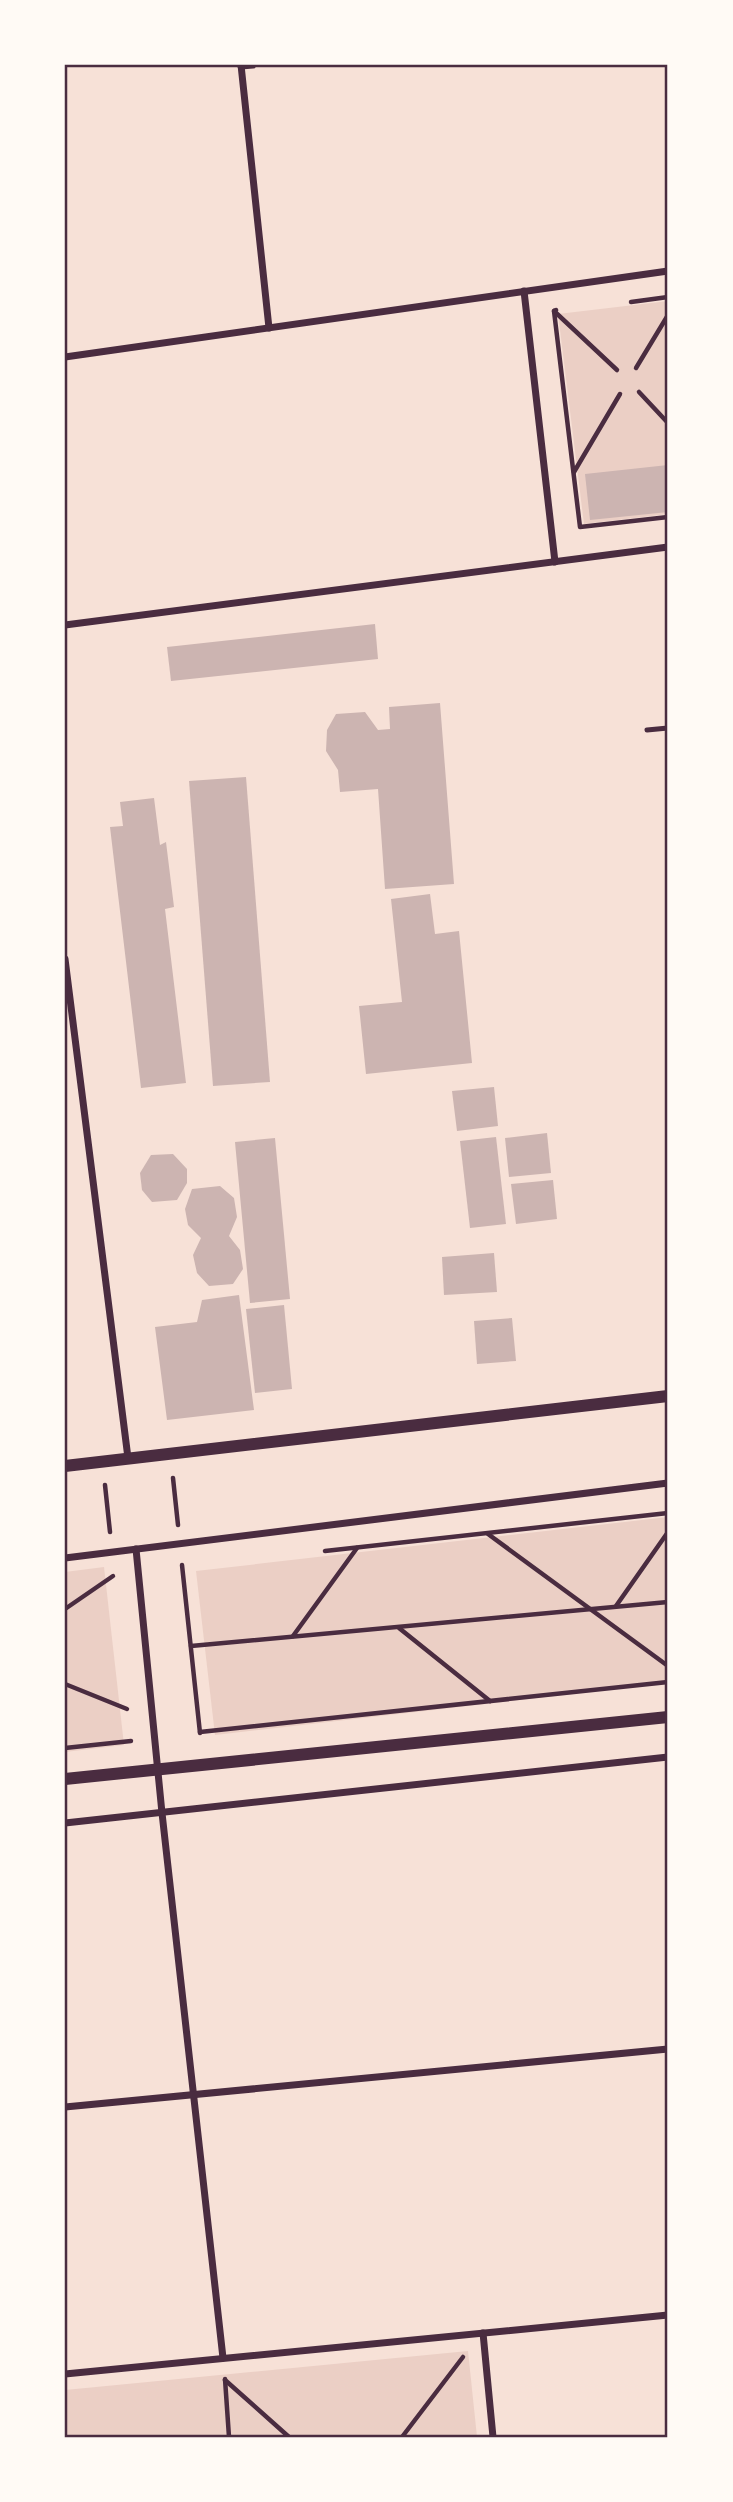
<svg xmlns="http://www.w3.org/2000/svg" width="733" height="2502" font-family="'Roboto Condensed',sans-serif">
<style>
.green{fill:#ebcfc5}
.building{fill:#ccb4b1}
.lines{fill:none;stroke-linecap:round;stroke-linejoin:round}
.path{stroke:#4a2c40;stroke-width:4.5}
.service{stroke:#4a2c40;stroke-width:5}
.minor{stroke:#4a2c40;stroke-width:7}
.tertiary{stroke:#4a2c40;stroke-width:12}
.neatline{fill:none;stroke:#4a2c40;stroke-width:2.5}
</style>
<rect width="100%" height="100%" fill="#f7e1d7"/>
<!-- green -->
<g class="green">
<path d="M668,301V514L584,524L558,314Z"/>
<path d="M668,1517V1683L215,1735L196,1571Z"/>
<path d="M104,1567L124,1745L65,1752V1572Z"/>
<path d="M468,2351L477,2437H65V2390Z"/>
</g>
<!-- building -->
<g class="building">
<path d="M668,465V512L590,520L585,474Z"/>
<path d="M375,624L378,659L171,681L167,647Z"/>
<path d="M440,703L454,884L385,889L378,789L340,792L338,770L326,751L327,730L336,714L365,712L378,730L390,729L389,707Z"/>
<path d="M246,777L270,1082L213,1086L189,781Z"/>
<path d="M154,798L160,845L166,842L174,907L165,909L186,1083L141,1088L110,827L123,826L120,802Z"/>
<path d="M430,894L435,934L459,931L472,1063L366,1074L359,1006L402,1002L391,899Z"/>
<path d="M494,1087L498,1126L457,1131L452,1091Z"/>
<path d="M547,1133L551,1173L509,1177L505,1138Z"/>
<path d="M496,1137L506,1224L470,1228L460,1141Z"/>
<path d="M275,1138L290,1299L250,1303L235,1142Z"/>
<path d="M173,1154L187,1169V1183L177,1200L152,1202L142,1190L140,1173L151,1155Z"/>
<path d="M553,1180L557,1219L516,1224L511,1184Z"/>
<path d="M220,1186L234,1198L237,1217L229,1236L240,1250L243,1269L233,1284L209,1286L197,1273L193,1255L201,1238L188,1225L185,1209L192,1189Z"/>
<path d="M494,1253L497,1292L444,1295L442,1257Z"/>
<path d="M239,1295L254,1410L167,1420L155,1327L197,1322L202,1300Z"/>
<path d="M284,1305L292,1389L255,1393L246,1309Z"/>
<path d="M512,1318L516,1361L477,1364L474,1321Z"/>
</g>
<g class="lines">
<!-- path -->
<g class="path">
<path d="M631,302L668,297"/>
<path d="M556,310L554,311L580,527L668,517"/>
<path d="M554,311L617,370"/>
<path d="M636,368L668,315"/>
<path d="M639,392L668,423"/>
<path d="M574,472L620,394"/>
<path d="M173,1478L178,1525"/>
<path d="M105,1485L110,1532"/>
<path d="M488,1534L668,1666"/>
<path d="M325,1551L668,1513"/>
<path d="M182,1565L200,1733"/>
<path d="M616,1606L668,1532"/>
<path d="M65,1609L113,1576"/>
<path d="M399,1628L490,1701"/>
<path d="M293,1636L357,1548"/>
<path d="M191,1646L668,1602"/>
<path d="M65,1684L127,1709"/>
<path d="M200,1732L668,1682"/>
<path d="M65,1748L131,1741"/>
<path d="M225,2379L229,2437"/>
<path d="M225,2380L289,2437"/>
<path d="M402,2437L463,2357"/>
</g>
<!-- service -->
<path class="service" d="M647,730L668,728"/>
<!-- minor -->
<g class="minor">
<path d="M241,65L269,328"/>
<path d="M241,66L253,65"/>
<path d="M524,291L555,562"/>
<path d="M65,357L668,271"/>
<path d="M65,625L668,547"/>
<path d="M65,959L128,1458"/>
<path d="M136,1549L162,1813L223,2358"/>
<path d="M65,1558L668,1483"/>
<path d="M65,1823L668,1757"/>
<path d="M65,2107L668,2049"/>
<path d="M483,2333L493,2437"/>
<path d="M65,2374L668,2315"/>
</g>
<!-- tertiary -->
<g class="tertiary">
<path d="M65,1466L668,1396"/>
<path d="M65,1779L668,1717"/>
</g>
</g>
<!-- border -->
<rect width="733" height="2502" fill="none" stroke="#fffaf5" stroke-width="133"/>
<rect x="66" y="66" width="600" height="2370" class="neatline"/>
</svg>
